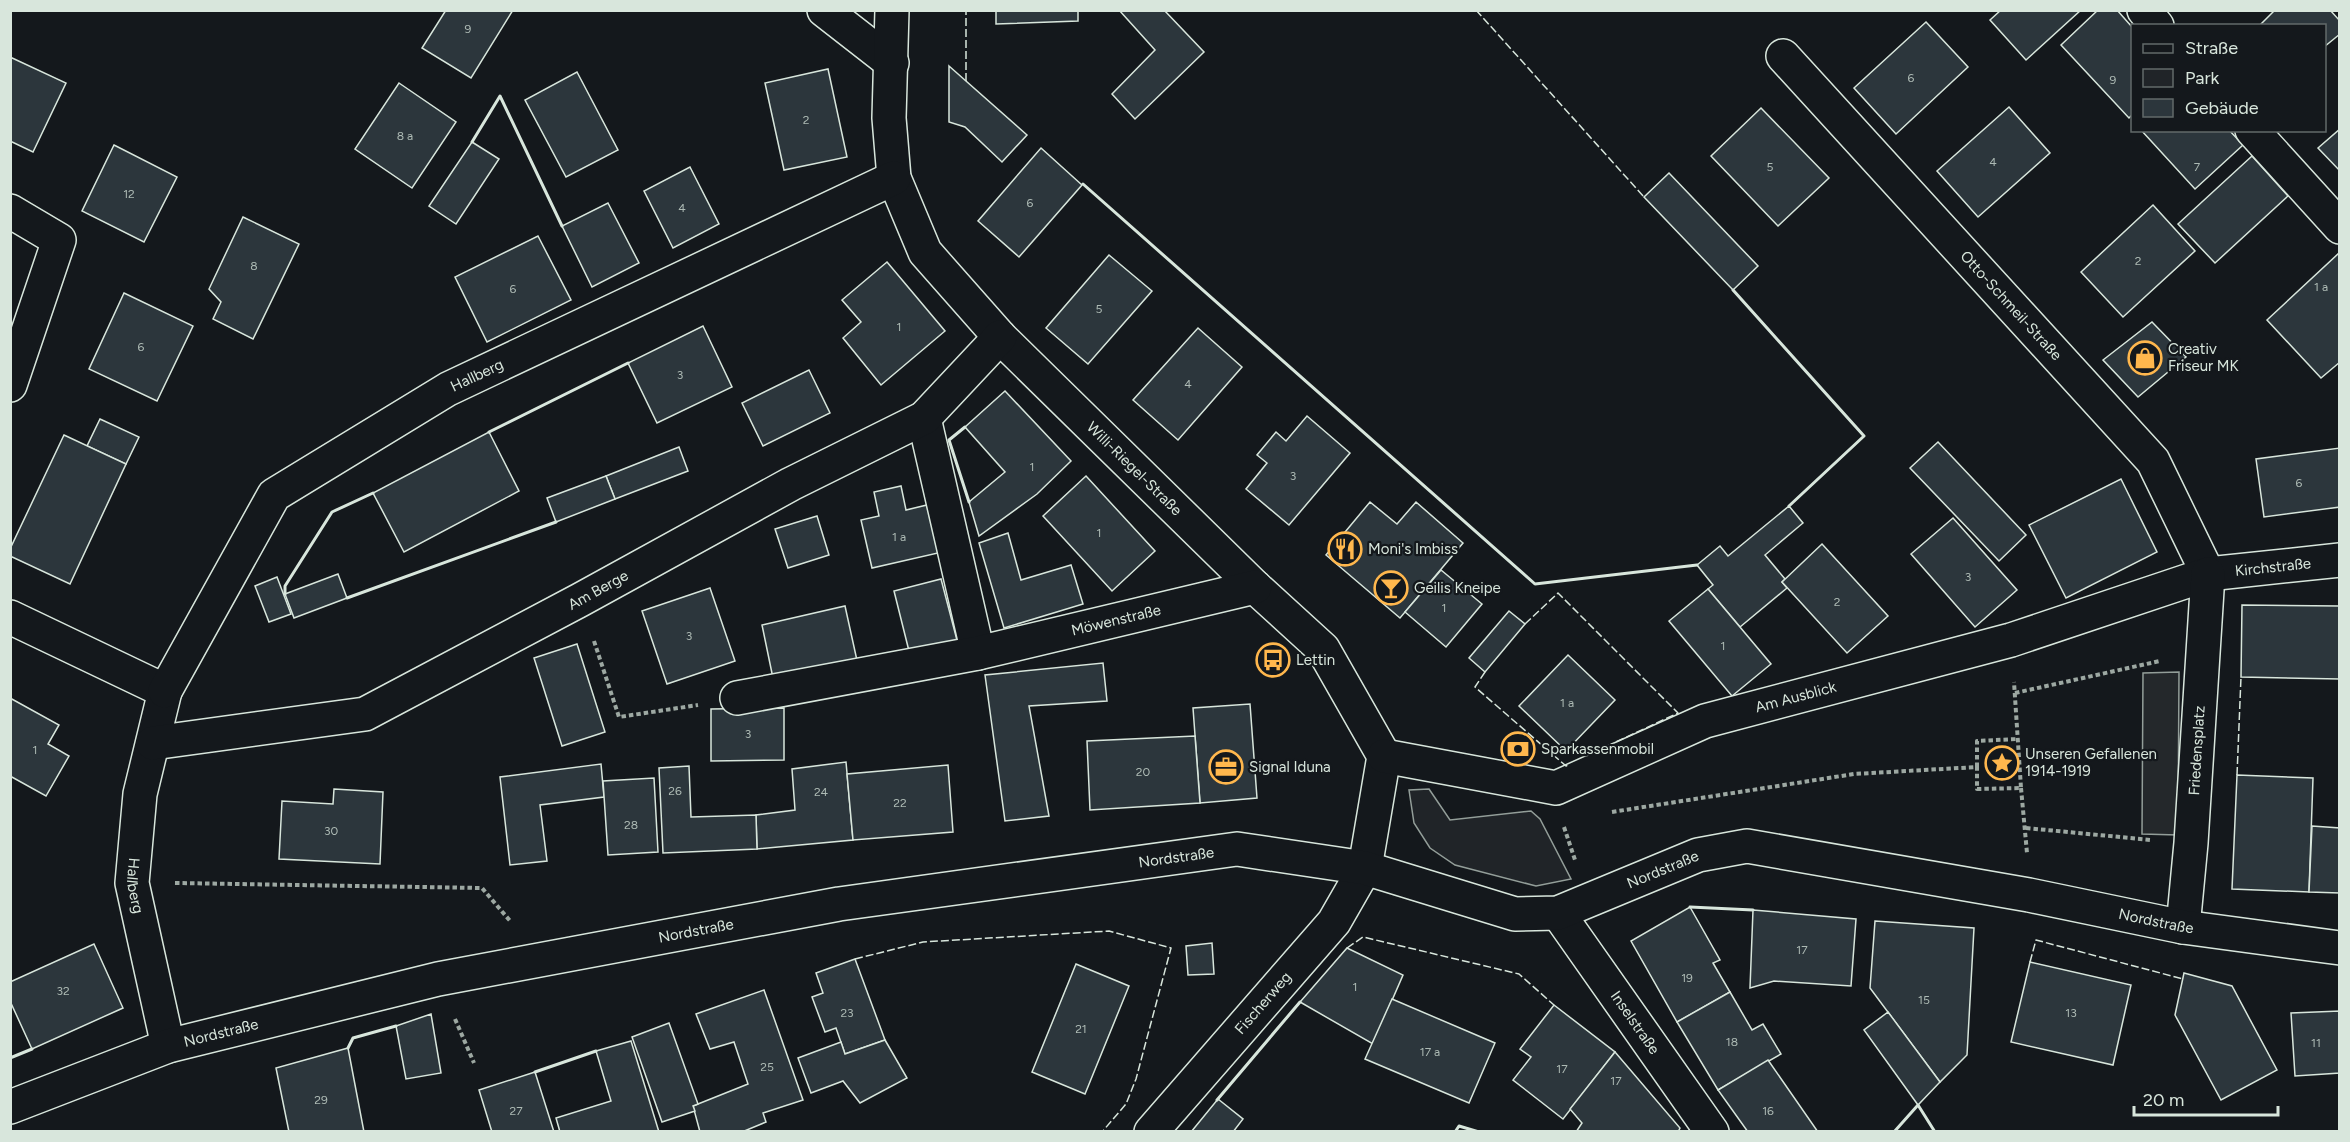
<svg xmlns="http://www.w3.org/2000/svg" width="2350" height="1142" font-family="Figtree,sans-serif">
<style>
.green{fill:#202428;stroke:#939e99;stroke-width:1.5}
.parking{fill:#24282b;stroke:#939e99;stroke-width:1.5}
.building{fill:#2c363c;stroke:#d8e6dc;stroke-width:1.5}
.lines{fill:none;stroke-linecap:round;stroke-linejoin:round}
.minor-casing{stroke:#d8e6dc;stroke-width:36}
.path{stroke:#9da8a2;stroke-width:4;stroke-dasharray:4.5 3;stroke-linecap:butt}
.minor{stroke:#14181c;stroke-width:33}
.fence{stroke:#d8e6dc;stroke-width:1.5;stroke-dasharray:8 3;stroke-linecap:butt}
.wall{stroke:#d8e6dc;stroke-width:3}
.labels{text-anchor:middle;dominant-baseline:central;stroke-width:4.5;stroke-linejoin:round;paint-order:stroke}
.number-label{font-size:12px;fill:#adbab4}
.street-label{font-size:15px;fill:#d8e6dc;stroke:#14181c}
.poi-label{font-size:15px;fill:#d8e6dc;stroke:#14181c;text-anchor:start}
</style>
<rect width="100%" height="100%" fill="#14181c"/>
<!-- green -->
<path class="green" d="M1429,789L1450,820L1531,811L1540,819L1571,879L1536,886L1455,865L1430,848L1414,823L1409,790Z"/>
<!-- parking -->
<path class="parking" d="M2179,672L2178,835L2142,834L2143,673Z"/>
<!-- building -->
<g class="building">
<path d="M446,10H513L471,78L422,48Z"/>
<path d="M996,10H1078V21L996,24Z"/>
<path d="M1119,10H1164L1204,52L1135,119L1112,94L1155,50Z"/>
<path d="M2001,10H2081L2026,60L1990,20Z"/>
<path d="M2098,10H2117L2132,27V115L2129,118L2061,45Z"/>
<path d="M2275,10H2330L2340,21V34L2324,47V26H2259Z"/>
<path d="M1926,22L1968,67L1896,134L1854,88Z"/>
<path d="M10,57L66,83L33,152L10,141Z"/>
<path d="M949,66L1027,135L1002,162L965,127L949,122Z"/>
<path d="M828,69L847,157L784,170L765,83Z"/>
<path d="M577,72L618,150L566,177L525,100Z"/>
<path d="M399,83L456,122L412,188L355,149Z"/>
<path d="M2009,107L2050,153L1978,217L1937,171Z"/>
<path d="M1761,108L1829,178L1778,226L1711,156Z"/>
<path d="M2340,129V171L2318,148Z"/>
<path d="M2141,130H2229L2243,145L2195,189Z"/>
<path d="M472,142L499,159L456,224L429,206Z"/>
<path d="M114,145L177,177L144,242L82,211Z"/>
<path d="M1041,148L1082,185L1019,257L978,221Z"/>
<path d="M2252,156L2288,196L2215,263L2178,224Z"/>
<path d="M690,167L719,224L673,248L644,191Z"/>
<path d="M1669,173L1758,266L1733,290L1644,197Z"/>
<path d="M608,203L639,263L592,287L562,226Z"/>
<path d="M2153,205L2195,251L2123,317L2081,272Z"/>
<path d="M243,217L299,244L253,339L213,319L221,302L209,289Z"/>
<path d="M538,236L571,300L487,342L455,277Z"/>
<path d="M2339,253L2340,362L2321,378L2267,320Z"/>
<path d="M1109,255L1152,291L1088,364L1046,328Z"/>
<path d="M887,262L945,331L881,385L843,338L861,322L842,300Z"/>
<path d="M124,293L193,326L157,401L89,369Z"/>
<path d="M2152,322L2186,357L2138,397L2103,360Z"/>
<path d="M703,326L732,387L657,423L628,363Z"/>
<path d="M1198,328L1242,367L1178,440L1133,400Z"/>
<path d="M809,370L830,413L763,446L742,403Z"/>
<path d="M1005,391L1071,461L1037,494L979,536L969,502L1005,472L965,427Z"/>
<path d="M1307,416L1350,453L1289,525L1246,489L1267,463L1257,455L1276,432L1286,441Z"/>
<path d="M100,419L139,437L126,464L87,446Z"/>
<path d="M489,432L519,491L404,552L373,493Z"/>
<path d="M64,435L126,464L70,584L10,556V549Z"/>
<path d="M1938,442L2026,535L1999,561L1910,468Z"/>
<path d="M679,447L688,471L615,499L606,476Z"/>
<path d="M2340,448V507L2264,517L2256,459Z"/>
<path d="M606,476L615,499L556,522L547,498Z"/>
<path d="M1086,476L1155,551L1112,591L1043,516Z"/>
<path d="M2121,479L2157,552L2066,598L2029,525Z"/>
<path d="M901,486L906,510L927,505L938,553L872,568L861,520L879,516L874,492Z"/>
<path d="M1370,502L1397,524L1416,502L1463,543L1400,618L1326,555Z"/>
<path d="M1789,506L1803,523L1765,555L1785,579L1782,582L1787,588L1740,627L1708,589L1713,585L1697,565L1720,546L1728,556Z"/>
<path d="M817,516L829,555L788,568L775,529Z"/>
<path d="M1953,518L2017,590L1975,627L1911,554Z"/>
<path d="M1008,533L1021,580L1071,565L1083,604L1004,628L979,543Z"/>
<path d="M1822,544L1888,616L1847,653L1782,582Z"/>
<path d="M1441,570L1482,604L1446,647L1405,612Z"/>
<path d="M338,574L347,598L294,618L285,594Z"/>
<path d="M277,577L291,614L269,622L255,586Z"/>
<path d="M941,579L958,644L910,655L894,591Z"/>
<path d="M710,588L735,661L667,684L642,611Z"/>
<path d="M1708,589L1771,664L1732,696L1669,621Z"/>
<path d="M2242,605L2340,606V679L2241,677Z"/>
<path d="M845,606L858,665L774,683L762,625Z"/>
<path d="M1509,611L1525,624L1485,672L1469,658Z"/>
<path d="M577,644L605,732L562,746L534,658Z"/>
<path d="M1568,655L1615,700L1566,751L1519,706Z"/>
<path d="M1103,663L1107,701L1029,706L1049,816L1005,821L985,675Z"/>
<path d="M10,698L59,725L48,744L69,756L46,796L10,776Z"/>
<path d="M1250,704L1257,798L1200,803L1193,708Z"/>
<path d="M784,708V760L711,761V709Z"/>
<path d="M1195,736L1200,803L1090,810L1087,741Z"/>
<path d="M846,762L853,840L757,849L756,815L795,810L792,769Z"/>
<path d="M601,764L604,797L540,805L547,861L510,865L500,777Z"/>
<path d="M948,765L953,832L853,840L847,774Z"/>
<path d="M689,766L691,817L756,815L757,849L663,853L659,768Z"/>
<path d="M2237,775L2313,778L2309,892L2232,889Z"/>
<path d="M654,778L658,852L608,855L603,781Z"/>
<path d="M334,789L383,792L380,864L279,859L282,801L333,804Z"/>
<path d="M2312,826L2340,828V893L2309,892Z"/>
<path d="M1690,907L1720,960L1713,963L1730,992L1677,1022L1631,941Z"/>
<path d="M1753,910L1856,919L1851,986L1774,981L1750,988Z"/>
<path d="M1875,921L1974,928L1967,1055L1940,1082L1870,988Z"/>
<path d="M1212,943L1214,974L1188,975L1186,946Z"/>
<path d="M94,944L123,1008L32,1049L10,1001V982Z"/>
<path d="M1347,948L1403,975L1373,1044L1300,1002Z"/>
<path d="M855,959L885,1040L845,1054L836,1028L825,1032L812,997L823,993L816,973Z"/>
<path d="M2030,962L2131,985L2113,1065L2011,1042Z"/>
<path d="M1076,964L1129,986L1085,1094L1032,1072Z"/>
<path d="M2184,973L2232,986L2277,1070L2221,1100L2175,1015Z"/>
<path d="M764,990L803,1100L763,1113L766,1122L742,1132H700L693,1106L748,1084L734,1042L710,1049L696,1014Z"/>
<path d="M1730,992L1752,1030L1763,1024L1781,1054L1718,1090L1677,1022Z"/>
<path d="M1392,999L1495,1043L1469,1103L1365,1059Z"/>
<path d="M1554,1005L1615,1052L1563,1119L1513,1080L1531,1057L1520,1049Z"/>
<path d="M2340,1011V1073L2295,1076L2291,1013Z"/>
<path d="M1888,1012L1940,1082L1918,1105L1864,1030Z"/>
<path d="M431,1014L441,1073L406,1079L396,1026Z"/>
<path d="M669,1023L698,1104L693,1106L695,1111L662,1122L632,1037Z"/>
<path d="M885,1040L907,1078L860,1103L843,1081L811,1093L798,1058L841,1042L845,1054Z"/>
<path d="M631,1041L659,1132H560L556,1118L611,1101L596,1051Z"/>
<path d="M348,1048L364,1132H289L276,1068Z"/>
<path d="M1615,1052L1680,1128L1678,1132H1576L1582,1123L1570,1109Z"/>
<path d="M1768,1060L1818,1132H1748L1718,1090Z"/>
<path d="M535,1072L554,1132H492L479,1090Z"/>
<path d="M1218,1099L1243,1119L1233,1132H1191Z"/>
</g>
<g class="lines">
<!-- minor casing -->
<g class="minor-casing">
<g id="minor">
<path d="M824,10L892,63"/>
<path id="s1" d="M892,10L889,118L894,178L925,252L1000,337L1255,587L1323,649L1384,756L1365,868L1334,922L1151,1132"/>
<path d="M2144,10L2157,26"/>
<path id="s2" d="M1783,56L2153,461L2208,574"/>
<path d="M2252,130L2340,227"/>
<path d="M10,211L59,240L10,385"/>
<path d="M924,418L978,653"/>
<path id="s3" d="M10,617L165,691L140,794L132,883L168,1046"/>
<path id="s4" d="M165,691L274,495L448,389L894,178"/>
<path id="s5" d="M737,698L978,653L1255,587"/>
<path id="s6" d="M153,743L365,714L580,600L791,484L924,418L1000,337"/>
<path id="s7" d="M1384,756L1556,788L1705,721L2011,640L2208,574L2340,560"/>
<path id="s8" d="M1558,913L1712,1132"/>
<path id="s9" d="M2183,927L2191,843L2208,574"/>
<path id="s10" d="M10,1107L168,1046L438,979L839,904L1237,849L1365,868L1515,914L1558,913L1698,855L1747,846L2029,895L2183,927L2340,948"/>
</g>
</g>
<!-- path -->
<g class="path">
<path d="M594,641L619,717L698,705"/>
<path d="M2015,693L2160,661"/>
<path d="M1977,767V741L2018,739"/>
<path d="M2021,788L2027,853"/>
<path d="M1612,812L1854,774L1977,767V789L2021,788L2014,682"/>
<path d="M1564,827L1575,860"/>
<path d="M2026,828L2151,840"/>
<path d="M175,883L482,888L511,922"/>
<path d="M455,1019L474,1063"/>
</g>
<!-- minor -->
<use href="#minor" class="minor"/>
<!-- fence -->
<g class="fence">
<path d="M1476,10L1644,197"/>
<path d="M966,81V10"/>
<path d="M1525,624L1558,593L1678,713L1586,756"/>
<path d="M1485,672L1475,687L1566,766L1570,764"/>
<path d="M2237,775L2241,677"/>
<path d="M1347,948L1363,937L1519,974L1554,1005"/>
<path d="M855,959L923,942L1109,931L1171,948L1136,1079L1126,1104L1102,1132"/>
<path d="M2030,962L2036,940L2183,979"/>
</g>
<!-- wall -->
<g class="wall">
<path d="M472,142L500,96L562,226"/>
<path d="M1083,184L1535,584L1697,565"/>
<path d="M1733,290L1864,436L1789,506"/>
<path d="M965,427L949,440L969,502"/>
<path d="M489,432L628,363"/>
<path d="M285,594V586L332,512L373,493"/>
<path d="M347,598L556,522"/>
<path d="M1690,907L1753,910"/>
<path d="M348,1048L353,1038L396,1026"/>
<path d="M10,1058L32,1049"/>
<path d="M535,1072L596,1051"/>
<path d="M1217,1100L1300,1002"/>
<path d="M1455,1132L1459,1126L1479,1132"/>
<path d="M1894,1132L1918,1105L1935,1132"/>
</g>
</g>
<!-- icons -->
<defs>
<g id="shop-ring" transform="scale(1.725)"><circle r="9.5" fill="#14181c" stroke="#ffb74d" stroke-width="1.5"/><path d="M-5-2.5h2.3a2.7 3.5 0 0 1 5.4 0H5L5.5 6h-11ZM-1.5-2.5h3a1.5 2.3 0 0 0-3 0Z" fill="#ffb74d"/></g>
<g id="restaurant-ring" transform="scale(1.725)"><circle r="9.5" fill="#14181c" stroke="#ffb74d" stroke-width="1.5"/><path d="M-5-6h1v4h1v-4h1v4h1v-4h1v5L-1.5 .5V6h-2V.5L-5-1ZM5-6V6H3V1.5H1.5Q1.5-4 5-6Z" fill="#ffb74d"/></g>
<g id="bar-ring" transform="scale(1.725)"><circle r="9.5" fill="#14181c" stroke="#ffb74d" stroke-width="1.5"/><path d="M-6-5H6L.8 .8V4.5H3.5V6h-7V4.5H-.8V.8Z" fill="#ffb74d"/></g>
<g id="bus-ring" transform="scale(1.725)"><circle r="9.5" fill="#14181c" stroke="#ffb74d" stroke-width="1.5"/><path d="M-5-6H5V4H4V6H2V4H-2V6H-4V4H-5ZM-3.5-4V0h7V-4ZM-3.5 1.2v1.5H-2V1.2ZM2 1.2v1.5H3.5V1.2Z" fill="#ffb74d"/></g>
<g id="bank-ring" transform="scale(1.725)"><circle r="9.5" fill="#14181c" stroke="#ffb74d" stroke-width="1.5"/><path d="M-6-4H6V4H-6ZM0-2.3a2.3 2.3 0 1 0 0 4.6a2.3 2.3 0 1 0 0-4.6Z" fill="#ffb74d"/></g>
<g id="sight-ring" transform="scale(1.725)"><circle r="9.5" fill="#14181c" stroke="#ffb74d" stroke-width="1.5"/><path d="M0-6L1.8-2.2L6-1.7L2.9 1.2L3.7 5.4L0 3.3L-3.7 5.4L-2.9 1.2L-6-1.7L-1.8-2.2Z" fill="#ffb74d"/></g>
<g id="office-ring" transform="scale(1.725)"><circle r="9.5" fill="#14181c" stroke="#ffb74d" stroke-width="1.5"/><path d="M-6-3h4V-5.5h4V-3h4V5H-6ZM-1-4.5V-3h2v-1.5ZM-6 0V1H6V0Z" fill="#ffb74d"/></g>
</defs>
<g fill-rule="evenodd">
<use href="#shop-ring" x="2145" y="358"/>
<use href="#restaurant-ring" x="1345" y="549"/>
<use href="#bar-ring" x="1391" y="588"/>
<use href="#bus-ring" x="1273" y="660"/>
<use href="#bank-ring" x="1518" y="749"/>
<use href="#sight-ring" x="2002" y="763"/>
<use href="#office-ring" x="1226" y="767"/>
</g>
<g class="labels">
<!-- number labels -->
<g class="number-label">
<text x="468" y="29">9</text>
<text x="1911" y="78">6</text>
<text x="2113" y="80">9</text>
<text x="806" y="120">2</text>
<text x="405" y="136">8 a</text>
<text x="1993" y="162">4</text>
<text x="1770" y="167">5</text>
<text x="2197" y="167">7</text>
<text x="129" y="194">12</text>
<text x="1030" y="203">6</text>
<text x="682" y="208">4</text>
<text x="2138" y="261">2</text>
<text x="254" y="266">8</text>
<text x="2321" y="287">1 a</text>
<text x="513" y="289">6</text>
<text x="1099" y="309">5</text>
<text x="899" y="327">1</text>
<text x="141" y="347">6</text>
<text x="680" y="375">3</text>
<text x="1188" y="384">4</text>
<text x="1032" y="467">1</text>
<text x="1293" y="476">3</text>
<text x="2299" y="483">6</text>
<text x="1099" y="533">1</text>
<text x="899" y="537">1 a</text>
<text x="1968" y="577">3</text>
<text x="1837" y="602">2</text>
<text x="1444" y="608">1</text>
<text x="689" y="636">3</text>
<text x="1723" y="646">1</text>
<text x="1567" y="703">1 a</text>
<text x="748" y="734">3</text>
<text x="35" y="750">1</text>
<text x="1143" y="772">20</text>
<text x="675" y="791">26</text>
<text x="821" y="792">24</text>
<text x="900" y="803">22</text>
<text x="631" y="825">28</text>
<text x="331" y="831">30</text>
<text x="1802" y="950">17</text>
<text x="1687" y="978">19</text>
<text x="1355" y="987">1</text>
<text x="63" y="991">32</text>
<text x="1924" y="1000">15</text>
<text x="847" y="1013">23</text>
<text x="2071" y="1013">13</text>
<text x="1081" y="1029">21</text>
<text x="1732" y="1042">18</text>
<text x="2316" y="1043">11</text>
<text x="1430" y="1052">17 a</text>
<text x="767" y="1067">25</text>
<text x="1562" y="1069">17</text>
<text x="1616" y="1081">17</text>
<text x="321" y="1100">29</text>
<text x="516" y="1111">27</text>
<text x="1768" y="1111">16</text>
</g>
<!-- street labels -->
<g class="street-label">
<text stroke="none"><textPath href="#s2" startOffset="338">Otto-Schmeil-Straße</textPath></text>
<text stroke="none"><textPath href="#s4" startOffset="460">Hallberg</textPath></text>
<text stroke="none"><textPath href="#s1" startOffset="550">Willi-Riegel-Straße</textPath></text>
<text stroke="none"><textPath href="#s7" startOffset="928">Kirchstraße</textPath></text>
<text stroke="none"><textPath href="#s6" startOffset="478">Am Berge</textPath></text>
<text stroke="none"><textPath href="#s5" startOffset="387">Möwenstraße</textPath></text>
<text stroke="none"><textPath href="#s7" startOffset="432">Am Ausblick</textPath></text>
<text stroke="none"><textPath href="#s9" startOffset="177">Friedensplatz</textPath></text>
<text stroke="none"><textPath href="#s10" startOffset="1196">Nordstraße</textPath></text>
<text stroke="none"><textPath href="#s10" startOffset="1700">Nordstraße</textPath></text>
<text stroke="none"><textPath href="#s3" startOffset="370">Hallberg</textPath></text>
<text stroke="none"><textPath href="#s10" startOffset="2204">Nordstraße</textPath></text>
<text stroke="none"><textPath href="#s10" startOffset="710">Nordstraße</textPath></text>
<text transform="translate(1263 1003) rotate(-49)">Fischerweg</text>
<text stroke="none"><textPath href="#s8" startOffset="134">Inselstraße</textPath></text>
<text stroke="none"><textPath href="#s10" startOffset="224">Nordstraße</textPath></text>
</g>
<!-- poi labels -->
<g class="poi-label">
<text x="2168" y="349">Creativ<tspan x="2168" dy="17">Friseur MK</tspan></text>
<text x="1368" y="549">Moni's Imbiss</text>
<text x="1414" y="588">Geilis Kneipe</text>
<text x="1296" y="660">Lettin</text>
<text x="1541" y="749">Sparkassenmobil</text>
<text x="2025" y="754">Unseren Gefallenen<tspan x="2025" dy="17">1914-1919</tspan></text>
<text x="1249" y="767">Signal Iduna</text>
</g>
</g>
<!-- border -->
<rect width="2350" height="1142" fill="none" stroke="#d8e6dc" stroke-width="24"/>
<!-- legend -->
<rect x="2131" y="24" width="195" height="108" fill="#14181c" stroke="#626a69" stroke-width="1.5"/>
<rect x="2143" y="44" width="30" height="9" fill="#14181c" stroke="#626a69" stroke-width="1.5"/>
<text x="2185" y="54" font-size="18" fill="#d8e6dc">Straße</text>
<rect x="2143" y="69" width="30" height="18" fill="#202428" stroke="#626a69" stroke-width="1.5"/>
<text x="2185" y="84" font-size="18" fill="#d8e6dc">Park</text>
<rect x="2143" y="99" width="30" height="18" fill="#2c363c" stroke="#626a69" stroke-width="1.5"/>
<text x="2185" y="114" font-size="18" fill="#d8e6dc">Gebäude</text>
<!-- scale -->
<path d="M2134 1106v9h144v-9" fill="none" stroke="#d8e6dc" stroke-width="3"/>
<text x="2143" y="1106" font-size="18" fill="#d8e6dc" stroke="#14181c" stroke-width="4.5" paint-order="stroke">20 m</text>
</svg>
